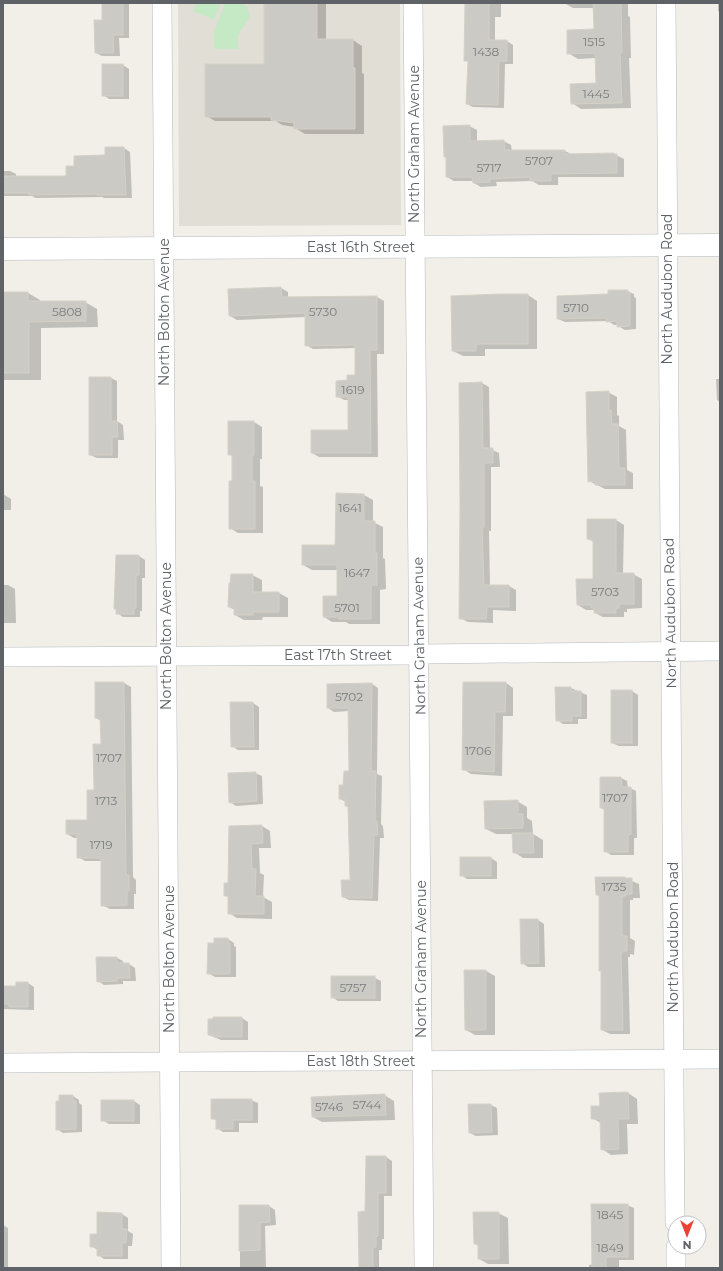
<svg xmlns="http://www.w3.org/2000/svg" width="723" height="1271" font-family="Montserrat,sans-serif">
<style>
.education{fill:#e1ded6}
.green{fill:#c5e8c5}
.shadow{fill:#0003}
.building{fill:#cccac5;stroke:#d6d1c6}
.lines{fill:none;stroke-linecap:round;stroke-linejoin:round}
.street-casing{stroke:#b5b8bc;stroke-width:20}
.secondary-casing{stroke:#b6babf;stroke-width:23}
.street{stroke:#fff;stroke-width:19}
.secondary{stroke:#fff;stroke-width:22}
.labels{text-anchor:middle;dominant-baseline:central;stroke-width:4;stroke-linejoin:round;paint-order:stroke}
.number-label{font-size:12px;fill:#7a7d7f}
.street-label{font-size:14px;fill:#5f6368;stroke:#fff}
</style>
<rect width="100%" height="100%" fill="#f1efe8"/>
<!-- education -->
<path class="education" d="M178,3H400L401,225L179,226Z"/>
<!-- green -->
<g class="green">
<path d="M197,3H221L214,20L193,11Z"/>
<path d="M225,3H241L247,6L250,17L238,35V49H214V33Z"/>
</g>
<!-- shadow -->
<g class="shadow">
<path d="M103,3H129V38H119L120,56H102L96,53L103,21Z"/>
<path d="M265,3H326V40H353L362,46V73L364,74V134H305L295,128V127L282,125L276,121H215L206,116L265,65Z"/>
<path d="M468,3H501V17H495V41H507L513,45V64H505L504,108L473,107L467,104L469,62L465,60Z"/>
<path d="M564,3H628V16L630,17L631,58H629L631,108L581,109L572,103L597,84L596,58L578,59L568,53L595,30L594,8H573Z"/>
<path d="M718,3H720V13L718,11Z"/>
<path d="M103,65H123L129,69V99H109L103,95Z"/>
<path d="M469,126L477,130V142L504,141L511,145L512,151H565L571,154H614L624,159V177H558V185H539L532,181L496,182L497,186L481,187L474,183V181H454L447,177V158L445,157Z"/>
<path d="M124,148L130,152L132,198H104L102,197L36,198L32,196H3V171H10L16,174V177H67Z"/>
<path d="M281,288L288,292V298L377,297L384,301V354H377L378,457H319L312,453L349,431V400H344L337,396L348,381L356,376V348L313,349L306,345V317L237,320L230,316Z"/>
<path d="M627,291L634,294V297L636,298V329L625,330L618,326V325H614L608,321L565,322L558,319L609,295Z"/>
<path d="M3,293H28L40,300V302H85L97,309L98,327L41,328V380H3Z"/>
<path d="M528,295L537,301V349H485V356H463L453,351Z"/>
<path d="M111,378L117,381V421L123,425L124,440H118V458H97L90,455Z"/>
<path d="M716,379H720V402L717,400Z"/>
<path d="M482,383L489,387L490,449L499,453L500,467H491V531H489L490,586H509L516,590V611L493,610V623L468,622L460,618Z"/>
<path d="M608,392L617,397V415L619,416V426L626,430L627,470L633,473V489H605L589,481Z"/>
<path d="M254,422L262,427V459H260V486L263,487V533H238L230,528L233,482V456L229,454Z"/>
<path d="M3,494L11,499V510H3Z"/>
<path d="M337,494L364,495L373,500V522L383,527V558L385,559L386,589L380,590V624H349L346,622H332L324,617L338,597V570H312L303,565L336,546Z"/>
<path d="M616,520L624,525L623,574H633L642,579V608L627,609V612H624V617H603L595,613V610H586L578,605L594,580V542L588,539Z"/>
<path d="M139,556L145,560V578H142V611H140V617H123L117,613Z"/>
<path d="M252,575L262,580V593H279L288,598V617H263L262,620H244L235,615V610L229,607Z"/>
<path d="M3,585H8L15,589L16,623H3Z"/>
<path d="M124,683L131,687L133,877L136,880V894H134V909H110L102,905V861H85L78,857V838H74L67,834L88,821L102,745L101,721L96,718Z"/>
<path d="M506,683L513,688V716H503L502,776L471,774L463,769Z"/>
<path d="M372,684L378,688L377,774L382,776L381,824L383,826L384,838H380L378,901L349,900L343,897L351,881L349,808L346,806V802L340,799L350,772L349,711L334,712L328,708Z"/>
<path d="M556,688H571L587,695V719H578V724H563L557,720Z"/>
<path d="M632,691L638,695V746H619L612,743Z"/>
<path d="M253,703L259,707V750H238L232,746Z"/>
<path d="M255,773L262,776L263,804L236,806L230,802Z"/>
<path d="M621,778L627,781L628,788H630L636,791L637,838H634V855H611L605,851V810L601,808Z"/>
<path d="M517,801L527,807V818L532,821L533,834L543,840V858H523L514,852L513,834H496L486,829Z"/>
<path d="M262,826L270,831L271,848H259L260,873L264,875L263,897L272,902V919L237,918L229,913V898L225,895L229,884L230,827Z"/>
<path d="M491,858L497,862V879H467L461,875Z"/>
<path d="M625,878L639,884L640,898H633V900H630V938L635,941L634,955L630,954V957H628L630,1034H610L602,1030L600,896L597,895Z"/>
<path d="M521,920H538L544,924L545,967H528L522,963Z"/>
<path d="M228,939L234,943V946L236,947V977H215L208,973L215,944Z"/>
<path d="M117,958L123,961V964H129L135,968L136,981H123V984L104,985L98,981Z"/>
<path d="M486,971L495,976V1035H475L466,1030Z"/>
<path d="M375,978L381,981V1001H338L332,997Z"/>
<path d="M28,983L34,987V1010L3,1009V987H17Z"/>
<path d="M214,1018H242L248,1022V1040H221L209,1035Z"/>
<path d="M628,1093L637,1099L638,1124H627L628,1154L611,1155L602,1149L601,1123L592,1118L601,1107Z"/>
<path d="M384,1095L394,1101L395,1120L322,1122L313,1117Z"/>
<path d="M73,1096L79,1100V1103L82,1105V1132L63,1133L57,1129L60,1102Z"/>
<path d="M251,1100L258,1103V1123H239V1132H223L217,1128V1121L212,1118Z"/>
<path d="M102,1101H134L140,1105V1124H109L102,1120Z"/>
<path d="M491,1105L497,1108L498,1135L476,1136L470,1133Z"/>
<path d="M367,1157H386L392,1161V1196H384V1239H382V1250H379V1268H340L360,1267L366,1212Z"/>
<path d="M627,1205L634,1208V1260H619V1268H589V1265L594,1264Z"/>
<path d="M240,1206H269L275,1210L276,1225L265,1226L266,1268H240Z"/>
<path d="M498,1213L508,1218L509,1264H488L479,1259V1246L475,1244Z"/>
<path d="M122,1214L128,1218V1231L133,1234L132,1246H128V1259H104L98,1255V1250L91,1246Z"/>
<path d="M3,1225L8,1228V1268H3Z"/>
</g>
<!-- building -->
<g class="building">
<path d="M102,3H123V35H113L114,53H95L94,20H102Z"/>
<path d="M264,3H317V39H353V68H355V129H294V123L271,120V117H205V64H264Z"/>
<path d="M465,3H489V40H507V61H499L498,105L466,104L468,61H464Z"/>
<path d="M593,3H621L622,53H620L622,103L571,104L570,84L596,83L595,53L567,54V30L594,29Z"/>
<rect x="102" y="64" width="21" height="32"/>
<path d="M470,125V141L504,140L505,150H565V154L614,153V154H617V173L551,174V181H530V177L490,179V182L473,183L472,177H446V157H444L443,126Z"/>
<path d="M105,147H124L126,195H97V194L29,195V193H3V176H66V166H74V156L105,155Z"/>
<path d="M281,287L282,297L377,296V350H370L371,453H311V430H348V397H336V381L347,380V375H355V345L305,346V313L229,316L228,289Z"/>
<path d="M608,290H628V293H630V326L617,327V321L606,322V318L557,319V296L608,294Z"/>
<path d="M3,292H28V301H86V321L29,322V373H3Z"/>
<path d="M500,294H528V344H476V351H452L451,296Z"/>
<path d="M89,377H111V421H117L118,437H112V455H89Z"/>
<path d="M482,382L483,448H493V463H484V527H482L484,585H509V607H487L486,619H459L460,506L459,383Z"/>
<path d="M609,391V410H611L612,424H618L619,468H625V485H595V481L588,482L586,392Z"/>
<path d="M228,421H254V455H252V481H255V529H229V481H232V455H228Z"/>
<path d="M336,493L364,494V521H375V553H377V585H371V619H339V617H323V596H337V565H302V545H335Z"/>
<path d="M587,519H616V573H634V604H619V608H616V613H594V608H591V605H577L576,579H593V540L587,539Z"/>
<path d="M116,555H139V575H136V608H134V614H116V609H114Z"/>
<path d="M231,574H253V592H279V612H253V615H234V607H228L229,583H230Z"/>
<path d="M95,682H124L126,873V875H129V891H127V905L101,906V858H77V834H66V820H87V790H94L93,744H101L100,718H95Z"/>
<path d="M463,682H506L505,712H495L494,772L462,770Z"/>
<path d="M372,683L371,771H376L375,821H377L378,835H374L372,898H348V897H342L341,880H350L348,806H345V799H339V785H343L344,771H349L348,708H327V684Z"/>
<path d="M555,687H571V691H581V716H572V721H556Z"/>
<rect x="611" y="690" width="21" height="53"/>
<path d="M230,702H253L254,747H231Z"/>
<path d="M256,772L257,801L229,803L228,773Z"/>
<path d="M600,777H621L622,787H631V834L628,835V852H604V808H600Z"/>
<path d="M518,800V814H523V828L485,829L484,801Z"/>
<path d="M262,825L263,843L251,844L252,869H256L255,896H264V914H228V896H224V883H228L229,826Z"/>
<path d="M512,833H533L534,853H513Z"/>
<rect x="460" y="857" width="31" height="19"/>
<path d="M595,877H625V878H632V894H626V896H622V936H627V951H622V953H621L623,1030H601V971H599V895H596Z"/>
<path d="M520,919H538L539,963L521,964Z"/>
<path d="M214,938H228V943H230V974H207L208,943H214Z"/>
<path d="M96,957H117V963H129L130,978H117V981L97,982Z"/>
<path d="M464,970H486V1030H465Z"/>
<rect x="331" y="976" width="44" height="22"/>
<path d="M16,982H28V1007H9V1004H3V986H16Z"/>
<path d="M213,1017H242V1037H214V1035H208V1019H213Z"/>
<path d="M628,1092L629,1119H618L619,1149L601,1150L600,1119H591V1106H600L599,1093Z"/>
<path d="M385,1094L386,1115L312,1117L311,1097Z"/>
<path d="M59,1095H73V1101H76V1129L56,1130V1101H59Z"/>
<path d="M211,1099H252V1120H233V1129H216V1119H211Z"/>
<rect x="101" y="1100" width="33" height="21"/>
<path d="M468,1104H491L492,1132L469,1133Z"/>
<path d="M366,1156H386V1193H378V1236H376V1247H373V1268H359L358,1212L365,1211Z"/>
<path d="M591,1204H628V1257H606V1268H592Z"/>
<path d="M239,1205H269L270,1222L260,1223V1250L239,1251Z"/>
<path d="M97,1212L122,1213V1229H127L126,1243H122V1256H97V1247H90V1234H97Z"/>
<path d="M473,1212H499V1259H478V1244H474Z"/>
</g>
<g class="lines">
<!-- street casing -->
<g class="street-casing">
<g id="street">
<path d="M162,3L171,1268"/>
<path d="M413,3L424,1268"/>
<path d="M666,3L675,1223"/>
<path d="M3,657L419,655L422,654L720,651"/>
<path d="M3,1063L720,1059"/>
<path d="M676,1247V1268"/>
</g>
</g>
<!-- secondary casing -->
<g class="secondary-casing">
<path id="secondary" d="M3,249L720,245"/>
</g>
<!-- street -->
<use href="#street" class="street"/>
<!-- secondary -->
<use href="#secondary" class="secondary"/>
</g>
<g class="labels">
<!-- number labels -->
<g class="number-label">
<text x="594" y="41">1515</text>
<text x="486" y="51">1438</text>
<text x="596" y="93">1445</text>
<text x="539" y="160">5707</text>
<text x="489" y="167">5717</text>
<text x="576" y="307">5710</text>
<text x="67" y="311">5808</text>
<text x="323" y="311">5730</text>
<text x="353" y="389">1619</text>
<text x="350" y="507">1641</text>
<text x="357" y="572">1647</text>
<text x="605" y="591">5703</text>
<text x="347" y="607">5701</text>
<text x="349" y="696">5702</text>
<text x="478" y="750">1706</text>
<text x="109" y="757">1707</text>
<text x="615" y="797">1707</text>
<text x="106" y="800">1713</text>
<text x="101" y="844">1719</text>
<text x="614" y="886">1735</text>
<text x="353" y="987">5757</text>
<text x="367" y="1104">5744</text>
<text x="329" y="1106">5746</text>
<text x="610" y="1214">1845</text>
<text x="610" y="1247">1849</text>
</g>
<!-- street labels -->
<g class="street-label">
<text transform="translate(414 144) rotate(-90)">North Graham Avenue</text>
<text x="361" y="247">East 16th Street</text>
<text transform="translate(667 289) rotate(-90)">North Audubon Road</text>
<text transform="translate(164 312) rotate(-90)">North Bolton Avenue</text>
<text transform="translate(670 613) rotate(-91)">North Audubon Road</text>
<text transform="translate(166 636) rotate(-90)">North Bolton Avenue</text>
<text transform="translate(419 636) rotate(-91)">North Graham Avenue</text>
<text x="338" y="655">East 17th Street</text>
<text transform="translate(673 937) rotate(-90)">North Audubon Road</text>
<text transform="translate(169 959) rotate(-90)">North Bolton Avenue</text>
<text transform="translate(421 959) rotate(-90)">North Graham Avenue</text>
<text x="361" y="1061">East 18th Street</text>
</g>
</g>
<!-- border -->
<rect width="723" height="1271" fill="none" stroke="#5f6368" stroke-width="8"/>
<!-- north arrow -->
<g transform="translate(687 1235) rotate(180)"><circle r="19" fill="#ffffff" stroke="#bfc1c3"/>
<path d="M0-3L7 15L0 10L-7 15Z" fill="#ea4335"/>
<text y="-6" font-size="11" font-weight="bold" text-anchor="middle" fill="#5f6368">N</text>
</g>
</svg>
